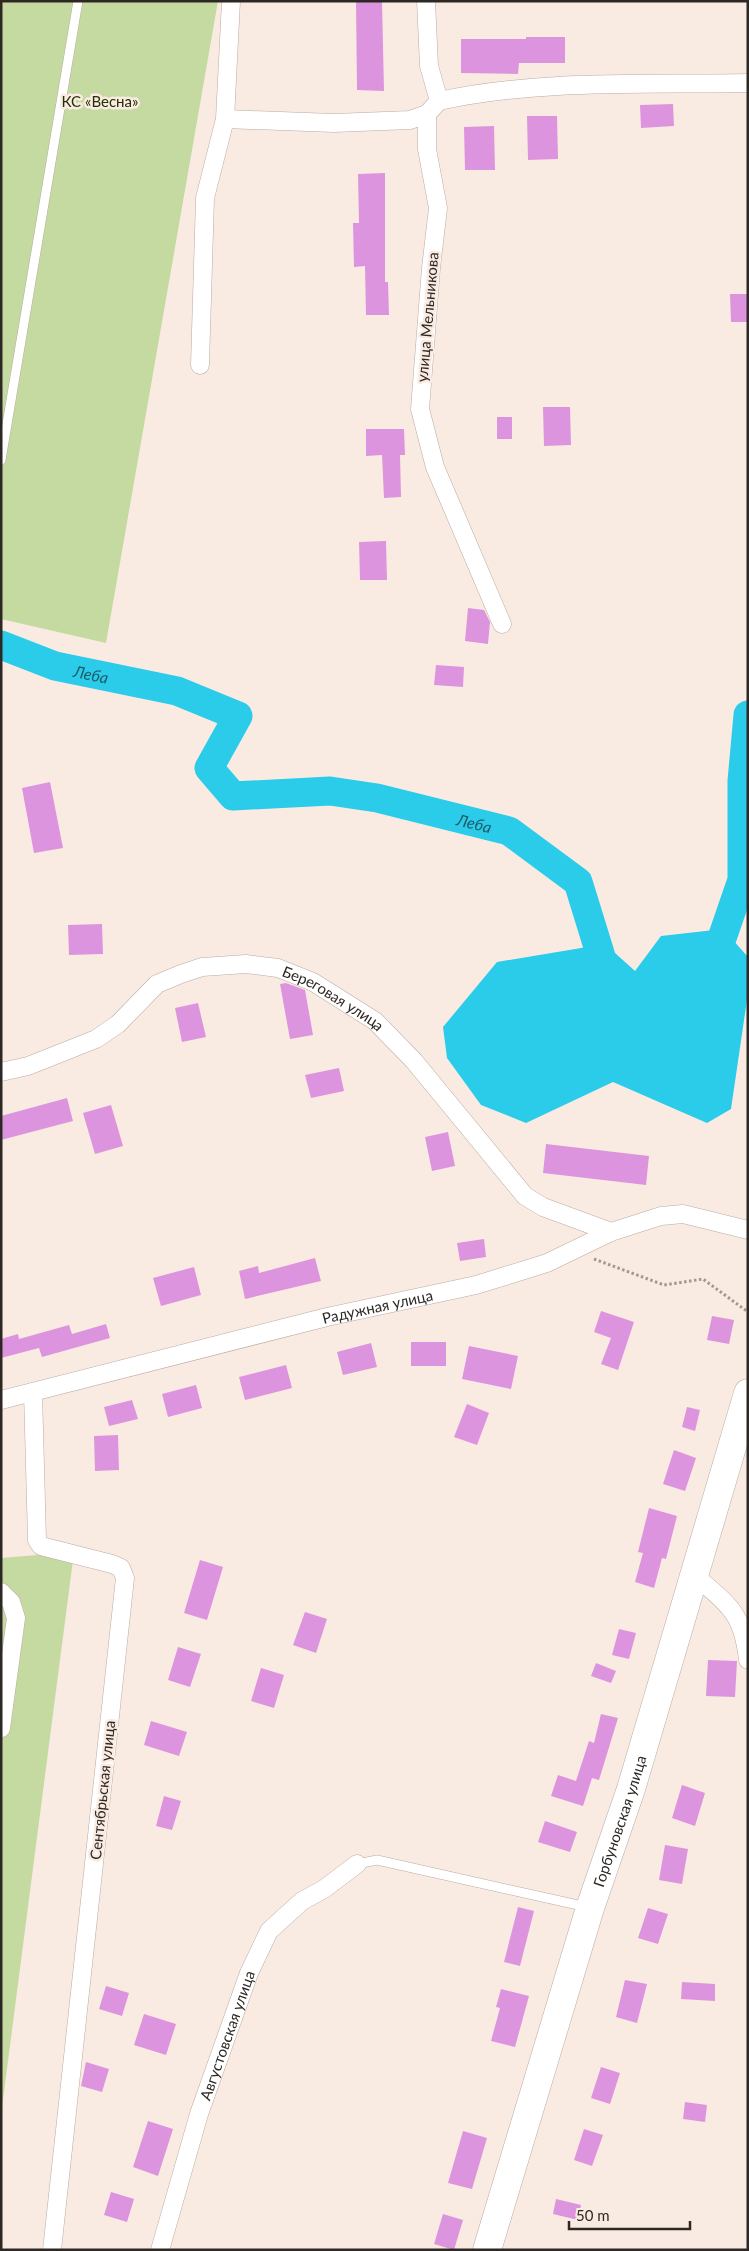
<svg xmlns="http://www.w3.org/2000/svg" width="749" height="2251" font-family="Lato,sans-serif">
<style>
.green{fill:#c4daa1}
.water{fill:#2bcbea}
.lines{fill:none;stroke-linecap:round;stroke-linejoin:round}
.river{stroke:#2bcbea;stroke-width:29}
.building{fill:#dd94de}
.service-casing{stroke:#baaba3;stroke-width:10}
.minor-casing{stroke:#baaba3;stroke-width:19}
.primary-casing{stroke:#baaba3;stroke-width:29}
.path{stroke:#a29891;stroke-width:3;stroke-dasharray:2.5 2.5;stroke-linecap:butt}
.service{stroke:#fff;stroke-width:9}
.minor{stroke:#fff;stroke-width:18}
.primary{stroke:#fff;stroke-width:28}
.labels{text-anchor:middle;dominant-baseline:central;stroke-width:5;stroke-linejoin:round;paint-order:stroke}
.park-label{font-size:15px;fill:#232f07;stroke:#faebe2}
.street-label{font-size:15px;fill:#2d2824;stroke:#faebe2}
.water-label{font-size:16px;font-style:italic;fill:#1e5a67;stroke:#faebe2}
</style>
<rect width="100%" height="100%" fill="#faebe2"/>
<!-- green -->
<g class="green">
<path d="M1,1H218L106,643L1,619Z"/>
<path d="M74,1552L1,2115V1558Z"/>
</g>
<!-- water -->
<path class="water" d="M723,929L748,957V993L731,1109L707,1123L613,1082L526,1123L481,1105L447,1058L443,1027L497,962L605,944L635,971L661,936Z"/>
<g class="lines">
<!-- river -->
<g class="river">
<path id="s1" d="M1,645L55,666L177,691L238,716L209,768L233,796L330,791L377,798L509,831L578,882L603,963L618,976"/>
<path d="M704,963L721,941L742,880V781L748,715"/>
</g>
</g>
<!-- building -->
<g class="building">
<path d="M356,1H382L384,91L357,90Z"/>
<path d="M526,37H565V63H519L518,74L461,73V39H526Z"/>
<path d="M673,104L674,126L641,128L640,105Z"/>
<path d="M527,116H557L558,159L528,160Z"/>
<path d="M494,126L495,170H465L464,127Z"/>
<path d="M385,173V282H388L389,315H366L365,266L354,267L353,223H359L358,174Z"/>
<path d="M730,294H748V322H731Z"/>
<path d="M543,407H570L571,445L544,446Z"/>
<rect x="497" y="417" width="15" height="22"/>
<path d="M366,429H404L405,455H400L401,497L384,498L382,455L366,456Z"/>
<path d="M386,541L387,580H360L359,542Z"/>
<path d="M468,608L484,610L490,622L488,644L465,641Z"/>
<path d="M436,665L464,667L463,687L434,685Z"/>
<path d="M50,782L63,848L34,853L22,788Z"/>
<path d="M102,924L103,954L69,955L68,925Z"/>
<path d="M286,983L305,990L313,1035L290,1039L280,984Z"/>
<path d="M198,1003L206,1037L182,1042L175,1008Z"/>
<path d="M339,1068L344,1091L311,1098L305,1075Z"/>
<path d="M67,1098L73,1121L1,1140V1116Z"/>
<path d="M111,1105L123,1146L95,1154L83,1113Z"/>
<path d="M448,1132L455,1166L432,1171L425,1137Z"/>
<path d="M546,1144L649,1156L646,1185L543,1173Z"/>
<path d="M484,1239L486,1257L460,1261L457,1243Z"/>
<path d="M315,1258L321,1281L245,1299L239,1271L258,1266L259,1273Z"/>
<path d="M194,1267L201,1295L161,1306L153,1278Z"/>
<path d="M601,1311L634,1322L618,1370L601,1364L611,1338L594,1332Z"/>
<path d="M712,1316L734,1320L729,1344L707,1340Z"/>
<path d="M106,1324L110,1338L42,1357L39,1348L1,1358V1339L18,1334L19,1339L69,1325L72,1334Z"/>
<rect x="411" y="1342" width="35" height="24"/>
<path d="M371,1343L377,1367L343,1375L337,1352Z"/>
<path d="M469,1346L518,1356L511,1389L462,1379Z"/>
<path d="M286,1365L292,1388L245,1400L239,1377Z"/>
<path d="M196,1385L202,1408L168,1417L162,1394Z"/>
<path d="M132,1400L138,1419L109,1426L104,1407Z"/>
<path d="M467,1404L489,1413L477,1445L454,1437Z"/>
<path d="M687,1407L700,1410L695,1431L682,1427Z"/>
<path d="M118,1435L119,1470L95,1471L94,1436Z"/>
<path d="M674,1450L696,1458L685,1491L663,1484Z"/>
<path d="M649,1508L677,1516L666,1559L662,1558L654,1588L635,1582L643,1553L638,1552Z"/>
<path d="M200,1560L223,1567L207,1620L184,1613Z"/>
<path d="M305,1612L327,1619L316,1653L293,1645Z"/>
<path d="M619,1629L636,1633L629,1659L612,1655Z"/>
<path d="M178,1647L201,1654L190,1687L168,1680Z"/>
<path d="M708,1660L737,1661L735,1697L706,1696Z"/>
<path d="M596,1663L616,1671L611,1683L591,1676Z"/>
<path d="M261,1668L284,1675L274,1708L251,1701Z"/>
<path d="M601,1714L618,1718L599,1780L592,1778L583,1806L551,1796L558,1775L576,1781L589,1741L594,1743Z"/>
<path d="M151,1721L187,1732L179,1756L144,1745Z"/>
<path d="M682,1785L705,1793L695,1826L672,1818Z"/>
<path d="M164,1796L181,1801L172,1830L156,1826Z"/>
<path d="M545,1821L577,1832L570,1852L538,1842Z"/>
<path d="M665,1845L688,1849L682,1884L659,1880Z"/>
<path d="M518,1907L534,1911L520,1966L504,1962Z"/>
<path d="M648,1908L668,1914L658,1944L638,1938Z"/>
<path d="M625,1980L647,1984L637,2023L616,2017Z"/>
<path d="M682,1982L715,1984V2001L681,1999Z"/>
<path d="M106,1986L129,1993L122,2016L99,2009Z"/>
<path d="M501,1989L529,1996L515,2047L491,2041L500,2008L496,2007Z"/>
<path d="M144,2014L176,2024L166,2055L134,2045Z"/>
<path d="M86,2062L109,2069L102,2092L81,2086Z"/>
<path d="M601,2067L620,2073L610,2104L591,2098Z"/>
<path d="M685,2102L707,2105L705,2122L683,2119Z"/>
<path d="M148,2121L173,2129L158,2176L133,2167Z"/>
<path d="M584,2129L603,2135L592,2166L574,2160Z"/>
<path d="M463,2131L487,2138L472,2189L448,2183Z"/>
<path d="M111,2192L134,2199L127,2222L104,2215Z"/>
<path d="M556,2199L581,2205L578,2220L553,2214Z"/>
<path d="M443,2214L463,2220L454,2250L434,2244Z"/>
</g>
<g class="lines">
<!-- service casing -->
<g class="service-casing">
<g id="service">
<path d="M1,460L78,1"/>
<path d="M357,1864L377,1860L587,1907"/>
</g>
</g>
<!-- minor casing -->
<g class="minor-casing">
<g id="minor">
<path d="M426,1L429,66L439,101L427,114V149L438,208L431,268L420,409L435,467L502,624"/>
<path d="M439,101C539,79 646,85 748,83"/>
<path d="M225,119L334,123L410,120L427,114"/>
<path d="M200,365L205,198L225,119L231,1"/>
<path id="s2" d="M1,1072L28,1066L96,1039L118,1024L157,984L181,974L202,967L246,964L278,968L313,982L375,1021L414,1061L525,1196L543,1207L611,1232"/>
<path d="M33,1392L37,1540L41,1546L112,1564L121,1568L125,1578L52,2250"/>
<path id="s3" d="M1,1400L327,1317L476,1285L547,1263L611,1232L661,1216L683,1214L748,1230"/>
<path d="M695,1576C729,1605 743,1613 748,1660"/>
<path d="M1,1592L11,1602L16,1618L1,1728"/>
<path id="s4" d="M160,2250L199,2114L249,1973L269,1931L302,1901L324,1889L357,1864"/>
</g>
</g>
<!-- primary casing -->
<g class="primary-casing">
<g id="primary">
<path id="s5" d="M487,2250L590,1908L631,1789L748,1393"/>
</g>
</g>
<!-- path -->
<path class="path" d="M594,1259L664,1285L703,1279L748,1312"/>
<!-- service -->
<use href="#service" class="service"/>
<!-- minor -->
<use href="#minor" class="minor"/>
<!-- primary -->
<use href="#primary" class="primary"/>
</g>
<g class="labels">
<!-- park labels -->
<g class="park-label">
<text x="100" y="101">КС «Весна»</text>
</g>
<!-- street labels -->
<g class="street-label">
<text transform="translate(427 317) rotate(-85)">улица Мельникова</text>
<text stroke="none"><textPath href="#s2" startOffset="371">Береговая улица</textPath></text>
<text stroke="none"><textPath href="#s3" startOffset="388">Радужная улица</textPath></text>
<text transform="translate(102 1790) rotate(-84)">Сентябрьская улица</text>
<text stroke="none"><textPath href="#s5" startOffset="449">Горбуновская улица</textPath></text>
<text stroke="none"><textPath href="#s4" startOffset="225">Августовская улица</textPath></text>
</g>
<!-- water labels -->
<g class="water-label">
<text stroke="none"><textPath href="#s1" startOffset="95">Леба</textPath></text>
<text stroke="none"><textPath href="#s1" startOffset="590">Леба</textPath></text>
</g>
</g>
<!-- border -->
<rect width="749" height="2251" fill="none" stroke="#2d2824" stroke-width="5"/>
<!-- scale -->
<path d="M569 2221v8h121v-8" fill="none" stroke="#2d2824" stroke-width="2.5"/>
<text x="576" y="2221" font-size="15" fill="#2d2824" stroke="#faebe2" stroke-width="4" paint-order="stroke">50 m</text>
</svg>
